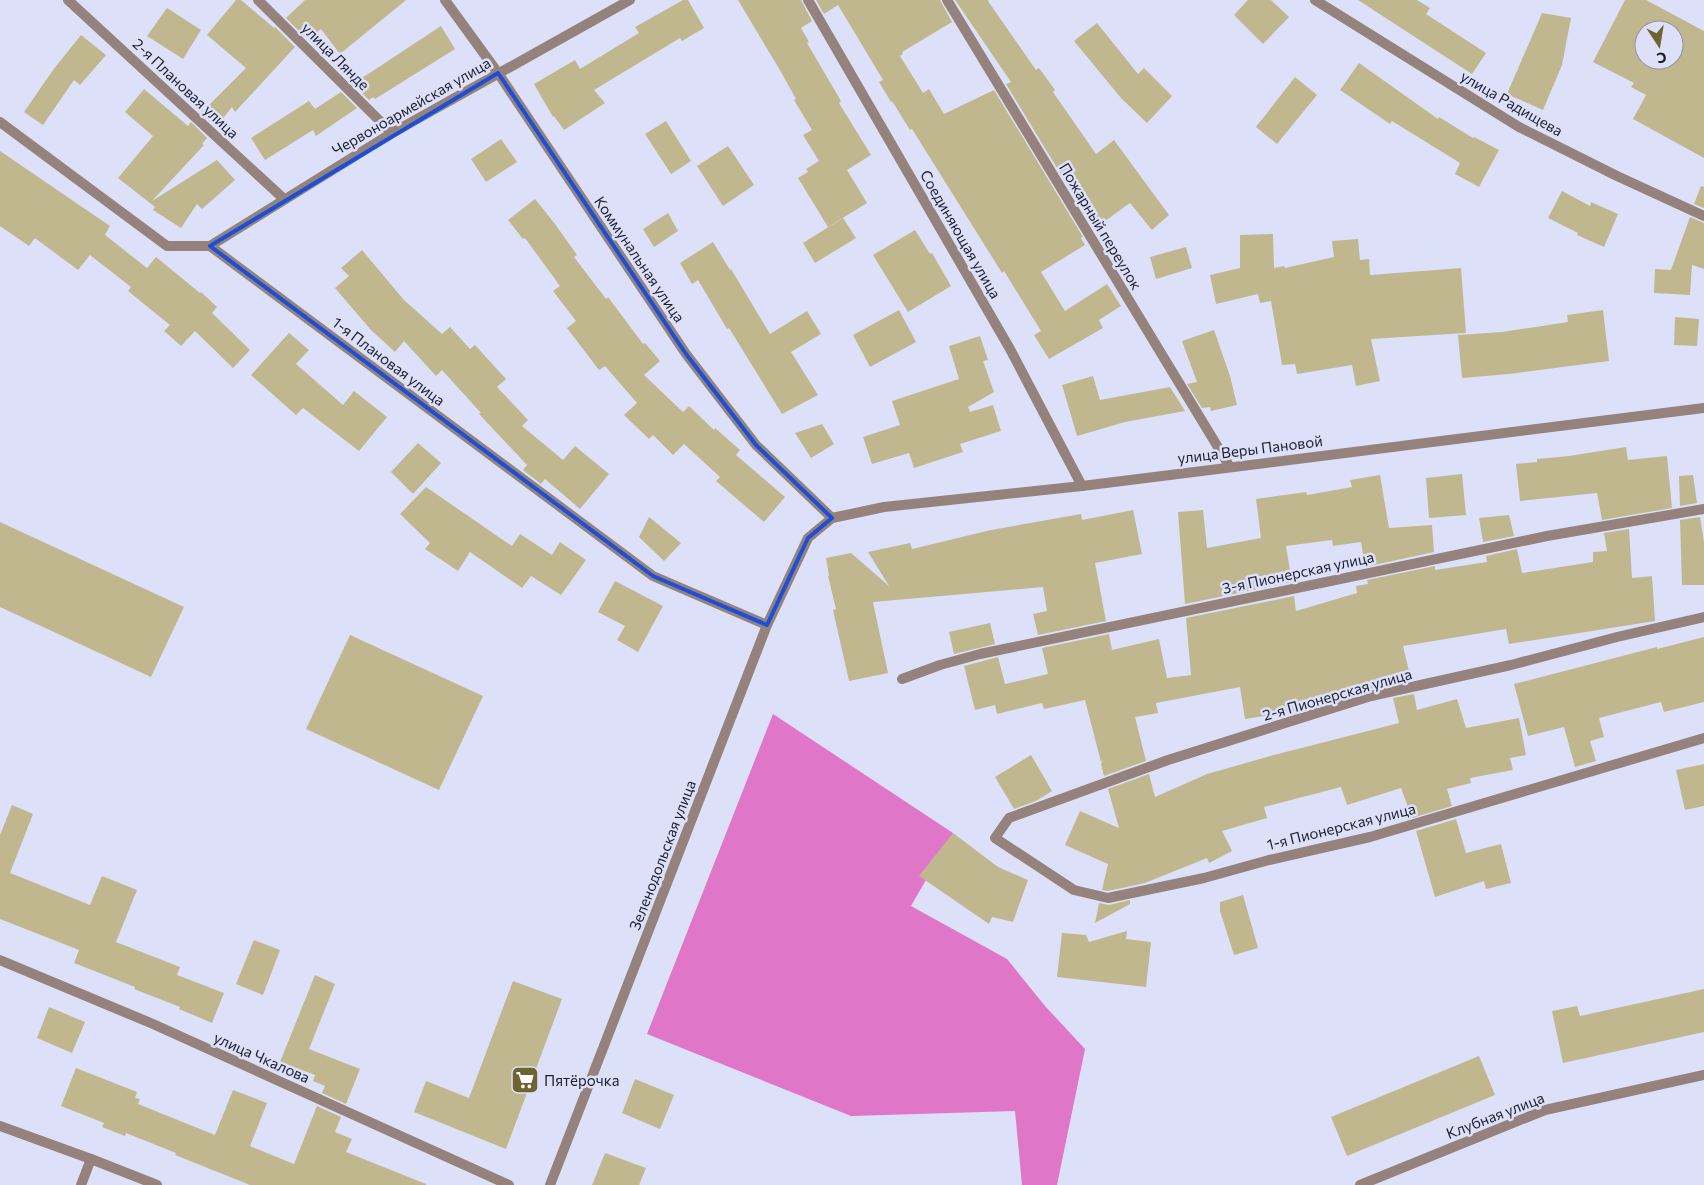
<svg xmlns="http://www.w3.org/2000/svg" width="1704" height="1185" font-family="Commissioner,sans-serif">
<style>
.forest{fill:#e076c8}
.building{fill:#c1b78f;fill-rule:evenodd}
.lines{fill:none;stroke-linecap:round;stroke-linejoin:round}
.minor{stroke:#95827c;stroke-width:10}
.marked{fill:none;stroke:#1d4ed8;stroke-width:4;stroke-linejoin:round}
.labels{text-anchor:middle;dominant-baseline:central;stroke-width:5;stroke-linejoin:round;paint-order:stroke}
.street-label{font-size:15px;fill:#1d1f2e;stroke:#dce1f9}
.poi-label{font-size:15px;fill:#1d1f2e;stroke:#dce1f9;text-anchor:start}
</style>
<rect width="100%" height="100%" fill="#dce1f9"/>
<!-- forest -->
<path class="forest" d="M773,714L953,833L911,906L1007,959L1045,1006L1085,1049L1057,1185H1022L1015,1111L851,1116L647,1034Z"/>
<!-- building -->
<g class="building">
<path d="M236,0H241L274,28L275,27L295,47L235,112L232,107L216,127L201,113L246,68L207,35Z"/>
<path d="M305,0H406L340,54L321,29L316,33L312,29L305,37L286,18Z"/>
<path d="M683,0H688L704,28L682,41L680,38L594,90L605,103L564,130L554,116L553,117L534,84L575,60L580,69L639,33L635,27Z"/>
<path d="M738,0H801L812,21L801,28L809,42L807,43L841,101L839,103L871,155L847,170L867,203L828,227L798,178L808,172L806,169L819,161L803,135L812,130L794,100L796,99L781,72Z"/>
<path d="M816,0H940L952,22L902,52L903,54L900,56L923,93L929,89L944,114L994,90L1083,237L1081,238L1085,245L1041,272L1065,311L1107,284L1121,306L1099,320L1103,328L1049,359L1034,335L1041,331L1004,271L1002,273L912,129L910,130L892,101L891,102L879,82L883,80L838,5L824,14Z"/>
<path d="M955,0H989L988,1L1036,70L1039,68L1055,90L1053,92L1096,154L1114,140L1169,215L1152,230L1130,203L1094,229L1006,84L1011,82Z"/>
<path d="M1248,0H1271L1289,17L1263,44L1234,15Z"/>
<path d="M1358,0H1417L1430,8L1426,14L1486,53L1472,74Z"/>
<path d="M1625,0H1646L1704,31V158L1633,119L1646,95L1631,87L1634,83L1593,62ZM1644,30H1674V60H1644Z"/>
<path d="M167,8L201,30L183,59L147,36Z"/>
<path d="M1542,13L1571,18L1562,65L1543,110L1507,94Z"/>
<path d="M1097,23L1138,74L1144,68L1172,96L1147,123L1121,98L1074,41Z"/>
<path d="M441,26L455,49L375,99L373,97L369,100L353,84Z"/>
<path d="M81,35L106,55L80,85L74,80L43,125L24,112L53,70Z"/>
<path d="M1359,63L1438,119L1439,117L1473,138L1474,137L1499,150L1479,187L1455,174L1460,163L1392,121L1390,124L1340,90Z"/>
<path d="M1295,77L1317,95L1277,144L1256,127Z"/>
<path d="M144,89L188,126L191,122L207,138L202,144L204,145L152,201L217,160L235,180L202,209L197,204L181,228L153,210L155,207L118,178L153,136L125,112Z"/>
<path d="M341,92L357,108L316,136L313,130L265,160L251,138L309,101L315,109Z"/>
<path d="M666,121L691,161L671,174L645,134Z"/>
<path d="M501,139L517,162L486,182L471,159Z"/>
<path d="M728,146L754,185L723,206L697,166Z"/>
<path d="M0,151L110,226L105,235L147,268L156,257L200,293L201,292L217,307L212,313L250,350L233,368L195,331L181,346L164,331L170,325L128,291L131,287L90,255L78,270L35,238L29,246L0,226Z"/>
<path d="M1701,186L1704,187V208L1694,204Z"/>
<path d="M1562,191L1590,206L1591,202L1618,214L1604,247L1577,235L1578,233L1548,218Z"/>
<path d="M535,199L555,224L577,255L574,257L606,299L608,297L643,344L645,343L660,361L644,375L683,412L689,406L714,430L715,428L740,450L736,455L785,497L764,522L716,481L720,477L684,444L673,455L653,435L649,439L624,415L637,403L605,366L599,370L567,328L576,321L553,291L560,286L525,238L523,239L508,220Z"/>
<path d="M668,213L678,231L654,247L643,229Z"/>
<path d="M1690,217L1704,223V269L1692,265L1690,295L1654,293L1655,269L1671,270Z"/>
<path d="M843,218L856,238L815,263L803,243Z"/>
<path d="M915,230L930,254L932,253L951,286L908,312L873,255Z"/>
<path d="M1273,234L1274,268L1284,266L1285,268L1334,257L1332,241L1358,239L1360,260L1369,259L1370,275L1461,268L1466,333L1371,339L1380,381L1356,386L1352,365L1297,374L1295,364L1282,365L1271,301L1260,303L1258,294L1216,304L1210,275L1240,268V235Z"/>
<path d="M713,242L730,270L731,269L770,334L807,311L821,334L791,352L818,395L782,414L729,328L727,329L698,280L692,284L680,263Z"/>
<path d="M1186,247L1192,268L1156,279L1150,257Z"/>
<path d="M362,250L404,300L442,334L450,327L470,349L475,345L506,379L497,387L528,420L522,426L563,460L575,446L609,474L580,509L545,479L541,484L523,470L527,465L479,414L481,413L442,370L436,376L404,341L395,352L371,330L335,288L349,276L341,268Z"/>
<path d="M899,310L916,342L870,367L853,335Z"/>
<path d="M1603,310L1609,361L1509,374L1462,378L1458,335L1502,332L1568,322L1567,315Z"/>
<path d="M1675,317L1699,319L1697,346L1674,345Z"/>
<path d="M1214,330L1230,376L1237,405L1211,411L1210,407L1202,408L1187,384L1197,382L1182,341Z"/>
<path d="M289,333L309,350L296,364L343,405L354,391L387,417L359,451L303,408L296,415L251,375Z"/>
<path d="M980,336L988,360L983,361L994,392L968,407L970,412L993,405L1001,431L960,444L963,452L914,468L909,453L872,464L863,437L900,425L892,401L959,379L949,346Z"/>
<path d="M1093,376L1100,400L1170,387L1185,411L1125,422L1077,436L1062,385Z"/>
<path d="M822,424L834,444L811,458L795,433Z"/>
<path d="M418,443L441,463L413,494L391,472Z"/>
<path d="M1626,447L1628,460L1667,456L1672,508L1602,520L1597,493L1520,501L1516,464L1537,462V459L1569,456Z"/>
<path d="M1462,474L1466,515L1429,518L1426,478Z"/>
<path d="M1380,475L1389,528L1432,525L1434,552L1365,567L1361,542L1333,546L1332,540L1286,546L1292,582L1185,604L1178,512L1203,510L1207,548L1261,538L1256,499L1306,492L1307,495L1352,487L1350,480Z"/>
<path d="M1693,475L1697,503L1680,506L1679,476Z"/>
<path d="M426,487L512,546L520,534L552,555L560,542L586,560L561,595L531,576L522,588L470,552L458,571L425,549L430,543L400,514Z"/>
<path d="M1133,510L1142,554L1095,563L1106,621L1038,635L1033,614L1047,611L1043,587L873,602L888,673L849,681L833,610L836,609L828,576H829L826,558L851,553L889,586L868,552L910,543L912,549L991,530L1081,514L1082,520Z"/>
<path d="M1509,515L1514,536L1483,542L1479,518Z"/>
<path d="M649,517L681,543L664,561L639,537Z"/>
<path d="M1700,517L1704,542V585H1682L1680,520Z"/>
<path d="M0,522L184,607L151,677L0,607Z"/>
<path d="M1629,529L1632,578L1652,576L1655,621L1509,644L1506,629L1403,646L1411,680L1369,689L1303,710L1245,719L1240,687L1156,703L1158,713L1135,717L1146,761L1104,776L1101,764L1103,760L1101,762L1085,700L1044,709L1042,703L997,714L995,705L975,710L964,666L998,657L1005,684L1048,674L1042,648L1109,634L1112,650L1159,639L1167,678L1191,675L1186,618L1294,596L1296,611L1357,593L1356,586L1368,584L1367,580L1435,566V570L1487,562L1486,556L1517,549L1522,573L1593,562V552L1607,551L1604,533Z"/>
<path d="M615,581L663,606L638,652L617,640L625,626L598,612Z"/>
<path d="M990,623L995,644L954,654L949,632Z"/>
<path d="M350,635L483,696L439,790L306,729Z"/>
<path d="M1704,637V702L1664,712L1661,702L1599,718L1604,737L1590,741L1596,761L1575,767L1564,727L1528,736L1514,684L1657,647V649Z"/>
<path d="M1414,694L1417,710L1457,699L1466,728L1519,718L1526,755L1510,758L1513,770L1470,778L1471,783L1447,789L1452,806L1412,818L1401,788L1347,805L1341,787L1264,807L1267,818L1222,831L1232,851L1209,863L1207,858L1145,883L1108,891L1102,890L1108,864L1065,845L1080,811L1119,828L1108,789L1149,774L1155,797L1207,774L1274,755L1399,723L1393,698Z"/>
<path d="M1031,755L1052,791L1036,801L1014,809L995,777Z"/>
<path d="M1704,764V806L1685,810L1676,770Z"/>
<path d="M12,805L33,814L10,873L90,905L102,876L137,890L116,942L180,967L177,975L224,993L212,1023L179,1009L180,1007L134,989L135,987L74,963L79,950L0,919V835Z"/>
<path d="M1456,819L1466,853L1501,844L1511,883L1486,889L1484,881L1435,897L1416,831Z"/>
<path d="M953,833L998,867L1028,880L1013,922L992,917L989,924L919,876Z"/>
<path d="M1243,895L1258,948L1234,955L1220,911V902Z"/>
<path d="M1130,900V904L1095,923L1099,903L1109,905Z"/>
<path d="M1127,931L1126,939L1151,942L1146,987L1057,977L1062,933L1086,935L1089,942Z"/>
<path d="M254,940L280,950L263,995L236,984Z"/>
<path d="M315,975L335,984L309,1049L360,1069L346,1104L322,1093L325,1086L313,1081L315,1075L280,1062Z"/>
<path d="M513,981L562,999L506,1149L414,1112L426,1081L469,1098Z"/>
<path d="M1704,989V1032L1563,1063L1552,1011L1577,1006L1580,1016Z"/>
<path d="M49,1007L85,1022L72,1053L37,1038Z"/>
<path d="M1479,1056L1495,1095L1347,1156L1331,1117Z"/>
<path d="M76,1068L137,1092L135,1098L140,1099L138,1104L215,1135L233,1090L267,1103L250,1146L294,1164L317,1106L341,1117L335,1132L352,1139L346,1152L426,1184V1185H250L175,1155L176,1153L126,1133L125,1136L102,1127L104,1123L61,1106Z"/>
<path d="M635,1079L674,1095L660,1129L622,1113Z"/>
<path d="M605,1153L646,1168L639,1185H592Z"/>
</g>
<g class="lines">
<!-- minor -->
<g class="minor">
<path d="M68,0L284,199"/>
<path d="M258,0L392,133"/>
<path d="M445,0L498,73L686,354L756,445L832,518"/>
<path d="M808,0L1010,349L1082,486"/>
<path d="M947,0L1230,467"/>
<path d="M1315,0L1519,127L1617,176L1704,216"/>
<path d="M0,122L167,246H210L653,576L767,625"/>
<path d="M210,246L392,133L630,0"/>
<path d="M1704,617L1617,637L1511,665L1371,696L1168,760L1009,818L995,838L1074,890L1108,898L1204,878L1269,860L1370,837L1704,738"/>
<path d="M902,679L940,665L980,654L1547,536L1704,509"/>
<path d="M0,960L153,1024L509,1185"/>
<path d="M0,1126L91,1159L157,1185"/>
<path d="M81,1185L91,1159"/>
<path d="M550,1185L767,625L808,538L832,518L884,507L1082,486L1704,408"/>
<path d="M1360,1185L1545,1110L1704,1075"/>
</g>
</g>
<!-- marked area -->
<path class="marked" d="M498,73L686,354L756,445L832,518L808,538L767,625L653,576L210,246Z"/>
<!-- icons -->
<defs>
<g id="supermarket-square" transform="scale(1.4375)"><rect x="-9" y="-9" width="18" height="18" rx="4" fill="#6f6330" stroke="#dce1f9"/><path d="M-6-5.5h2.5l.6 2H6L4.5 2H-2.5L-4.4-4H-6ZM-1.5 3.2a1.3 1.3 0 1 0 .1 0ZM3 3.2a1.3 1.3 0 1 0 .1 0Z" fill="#fff"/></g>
</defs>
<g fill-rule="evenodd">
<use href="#supermarket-square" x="525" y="1080"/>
</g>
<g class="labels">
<!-- street labels -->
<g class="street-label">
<text transform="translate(336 56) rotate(45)">улица Лянде</text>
<text transform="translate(186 88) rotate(43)">2-я Плановая улица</text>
<text transform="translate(1512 103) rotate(30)">улица Радищева</text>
<text transform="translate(411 106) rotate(-30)">Червоноармейская улица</text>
<text transform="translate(1101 226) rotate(59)">Пожарный переулок</text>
<text transform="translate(961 234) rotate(60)">Соединяющая улица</text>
<text transform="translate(640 259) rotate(56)">Коммунальная улица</text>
<text transform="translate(389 361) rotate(37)">1-я Плановая улица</text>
<text transform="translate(1250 449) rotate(-7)">улица Веры Пановой</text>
<text transform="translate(1298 572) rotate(-12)">3-я Пионерская улица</text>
<text transform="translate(1337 694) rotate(-16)">2-я Пионерская улица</text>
<text transform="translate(1341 826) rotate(-14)">1-я Пионерская улица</text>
<text transform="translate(662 855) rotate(-69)">Зеленодольская улица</text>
<text transform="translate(262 1057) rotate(24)">улица Чкалова</text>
<text transform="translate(1495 1115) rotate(-21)">Клубная улица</text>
</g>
<!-- poi labels -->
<g class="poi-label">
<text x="544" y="1080">Пятёрочка</text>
</g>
</g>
<!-- north arrow -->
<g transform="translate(1659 45) rotate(168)"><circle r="24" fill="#dce1f9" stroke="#9093a8"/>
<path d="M0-4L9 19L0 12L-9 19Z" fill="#6f6330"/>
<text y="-8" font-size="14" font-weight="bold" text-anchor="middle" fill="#1d1f2e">С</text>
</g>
</svg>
